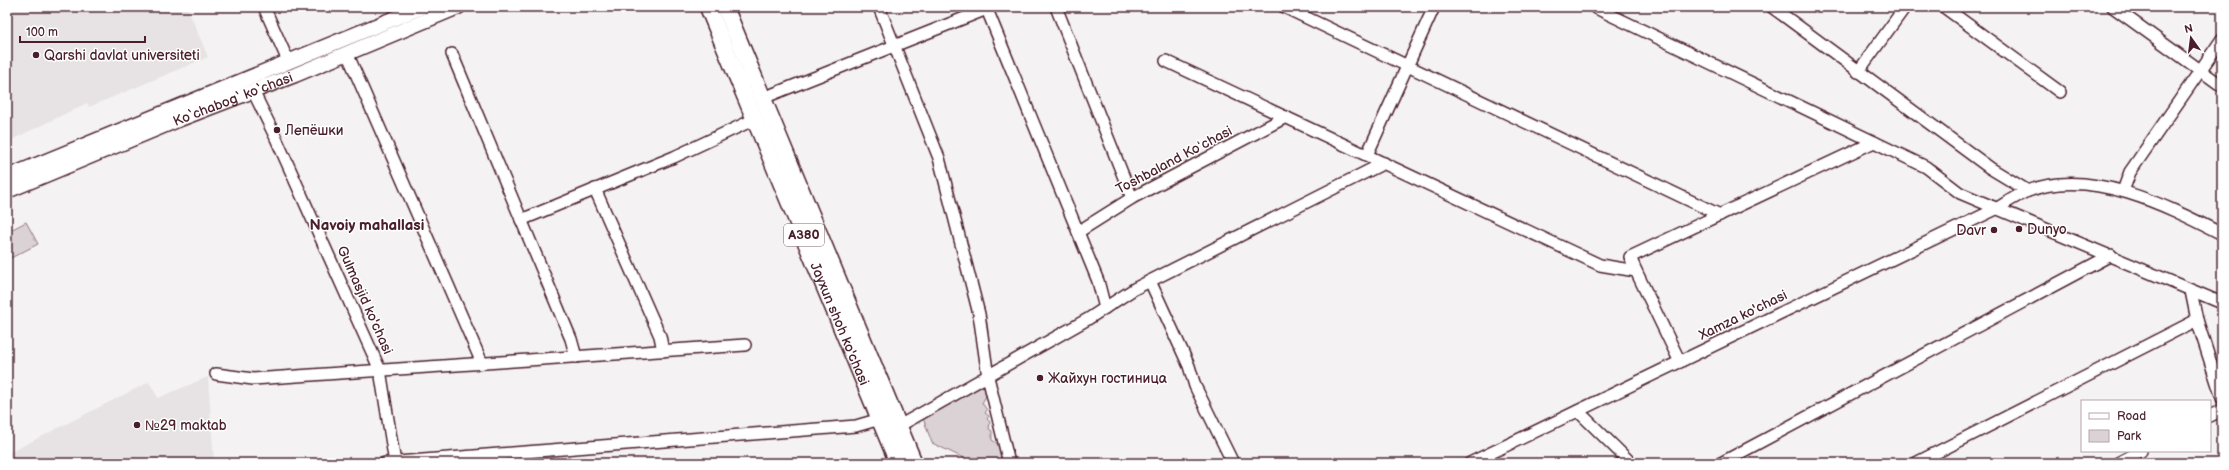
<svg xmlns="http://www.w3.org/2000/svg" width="2229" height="470" font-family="'Balsamiq Sans',sans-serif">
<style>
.built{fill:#e7e2e3}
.green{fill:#dbd2d5;stroke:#927880}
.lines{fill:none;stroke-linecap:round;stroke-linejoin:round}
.minor-casing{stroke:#4a1f2b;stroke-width:14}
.major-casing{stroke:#4a1f2b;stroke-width:17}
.highway-casing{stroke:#4a1f2b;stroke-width:19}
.minor{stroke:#fff;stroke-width:11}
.major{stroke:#fff;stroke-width:14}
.highway{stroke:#fff;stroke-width:16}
.poi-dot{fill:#4a1f2b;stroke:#fff;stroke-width:1.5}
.labels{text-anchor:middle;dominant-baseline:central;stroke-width:3;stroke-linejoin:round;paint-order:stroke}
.shield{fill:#fff;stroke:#80626b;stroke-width:1}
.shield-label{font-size:13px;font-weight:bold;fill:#4a1f2b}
.poi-label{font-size:14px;fill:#4a1f2b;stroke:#fff;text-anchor:start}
.street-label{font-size:14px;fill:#4a1f2b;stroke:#fff}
.neighbourhood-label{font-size:15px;font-weight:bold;fill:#4a1f2b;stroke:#fff}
</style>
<rect width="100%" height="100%" fill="#f4f2f2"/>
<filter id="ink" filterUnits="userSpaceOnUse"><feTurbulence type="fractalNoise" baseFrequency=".025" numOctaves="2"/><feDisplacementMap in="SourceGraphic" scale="8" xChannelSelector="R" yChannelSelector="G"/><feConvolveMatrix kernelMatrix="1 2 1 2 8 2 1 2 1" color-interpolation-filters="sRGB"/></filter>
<g filter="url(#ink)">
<!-- built -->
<g class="built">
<path d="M7,7H187L208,57L89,107L87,103L7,142Z"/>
<path d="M208,377L214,463H13L9,453L149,382L158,398Z"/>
</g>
<!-- green -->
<g class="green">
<path d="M26,222L38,244L7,260V232Z"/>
<path d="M978,386L984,387L987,394L982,403L987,410L985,413L989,416L987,419L990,422L989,429L992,431V440L1001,446L1006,463H974L932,443L923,418Z"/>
</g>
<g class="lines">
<!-- minor casing -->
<g class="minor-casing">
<g id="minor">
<path d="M264,7L289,63"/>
<path d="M879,7L939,158L979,314L988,377L1009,463"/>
<path d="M986,7L1098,281L1105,308"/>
<path d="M1056,7L1132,198"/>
<path d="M1284,7L1720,215"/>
<path d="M1594,7L1926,167L1960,193L2222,303"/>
<path d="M1772,7L1990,168L2028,191"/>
<path d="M1944,7L2060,92"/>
<path d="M2113,7L2222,86"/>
<path d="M347,53L482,363"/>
<path d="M452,54L571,339L576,357"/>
<path d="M1166,61L1600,265L1636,271L1680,362"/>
<path d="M1858,72L1905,7"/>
<path d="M253,91L275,136L380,370L395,463"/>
<path d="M763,98L987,9"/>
<path d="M1367,155L1434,7"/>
<path d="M595,189L660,336L663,351"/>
<path d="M2123,191L2130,172L2222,39"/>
<path d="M521,220L674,157L755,119"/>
<path d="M1078,232L1132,198L1286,117"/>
<path d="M1636,271L1630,257L1874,142"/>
<path d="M1150,281L1189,366L1195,386L1233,463"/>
<path d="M2191,291L2197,320L2222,398"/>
<path d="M216,374L253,379L745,345"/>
<path d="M1578,411L1631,463"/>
<path d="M2210,416L2222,410"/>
<path d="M899,426L1088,319L1134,289L1384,163"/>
<path d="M385,463L856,426L880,419"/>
<path d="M1470,463L1996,209C2006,203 2017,195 2028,191C2091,167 2167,206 2222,234"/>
<path d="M1721,463L2111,255"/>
<path d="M1916,463L2197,320"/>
<path d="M2118,463L2141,451"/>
</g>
</g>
<!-- major casing -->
<g class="major-casing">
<g id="major">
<path d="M7,177L422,7"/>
<path id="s1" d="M7,191L180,119L295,75L458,7"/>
</g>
</g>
<!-- highway casing -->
<g class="highway-casing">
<g id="highway">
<path id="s2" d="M708,7L898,463"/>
<path d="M725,7L914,463"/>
</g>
</g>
<!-- minor -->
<use href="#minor" class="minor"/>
<!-- major -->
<use href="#major" class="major"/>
<!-- highway -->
<use href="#highway" class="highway"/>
</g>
</g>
<!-- markers -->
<g class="poi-dot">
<circle cx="36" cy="55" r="4"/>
<circle cx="277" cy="130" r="4"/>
<circle cx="2019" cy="229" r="4"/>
<circle cx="1994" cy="230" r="4"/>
<circle cx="1040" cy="378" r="4"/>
<circle cx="137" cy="425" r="4"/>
</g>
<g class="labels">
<!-- shield labels -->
<rect class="shield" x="784" y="224" width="40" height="22" rx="3"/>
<g class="shield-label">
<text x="804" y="235">A380</text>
</g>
<!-- poi labels -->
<g class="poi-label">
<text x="44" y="55">Qarshi davlat universiteti</text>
<text x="285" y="130">Лепёшки</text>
<text x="2027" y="229">Dunyo</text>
<text x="1986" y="230" text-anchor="end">Davr</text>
<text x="1048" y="378">Жайхун гостиница</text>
<text x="145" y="425">№29 maktab</text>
</g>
<!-- street labels -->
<g class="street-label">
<text stroke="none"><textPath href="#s1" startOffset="244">Ko‘chabog‘ ko‘chasi</textPath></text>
<text transform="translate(1174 160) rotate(-28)">Toshbaland Koʻchasi</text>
<text transform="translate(365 300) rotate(66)">Gulmasjid ko'chasi</text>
<text transform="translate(1743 315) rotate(-26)">Xamza ko'chasi</text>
<text stroke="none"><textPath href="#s2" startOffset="343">Jayxun shoh ko'chasi</textPath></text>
</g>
<!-- neighbourhood labels -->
<g class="neighbourhood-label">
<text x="367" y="225">Navoiy mahallasi</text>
</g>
</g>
<!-- margin -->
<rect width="2229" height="470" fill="none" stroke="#fff" stroke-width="24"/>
<rect x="12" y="12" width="2205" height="446" fill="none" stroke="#4a1f2b" stroke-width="1.5" filter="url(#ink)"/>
<!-- legend -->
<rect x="2081" y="400" width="130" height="52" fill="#ffffff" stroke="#b7a5aa"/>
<rect x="2089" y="413" width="20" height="6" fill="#ffffff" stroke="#b7a5aa"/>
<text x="2117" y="420" font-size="12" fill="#4a1f2b">Road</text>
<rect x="2089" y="430" width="20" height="12" fill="#dbd2d5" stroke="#b7a5aa"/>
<text x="2117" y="440" font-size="12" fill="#4a1f2b">Park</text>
<!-- north arrow -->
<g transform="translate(2191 38) rotate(346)" stroke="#ffffff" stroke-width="3" paint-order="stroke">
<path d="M0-3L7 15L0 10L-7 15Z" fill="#4a1f2b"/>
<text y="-6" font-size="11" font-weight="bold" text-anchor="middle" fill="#4a1f2b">N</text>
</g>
<!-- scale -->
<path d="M20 36v6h125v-6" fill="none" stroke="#4a1f2b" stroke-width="2"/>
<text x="26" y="36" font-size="12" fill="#4a1f2b" stroke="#ffffff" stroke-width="3" paint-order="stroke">100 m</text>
</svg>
